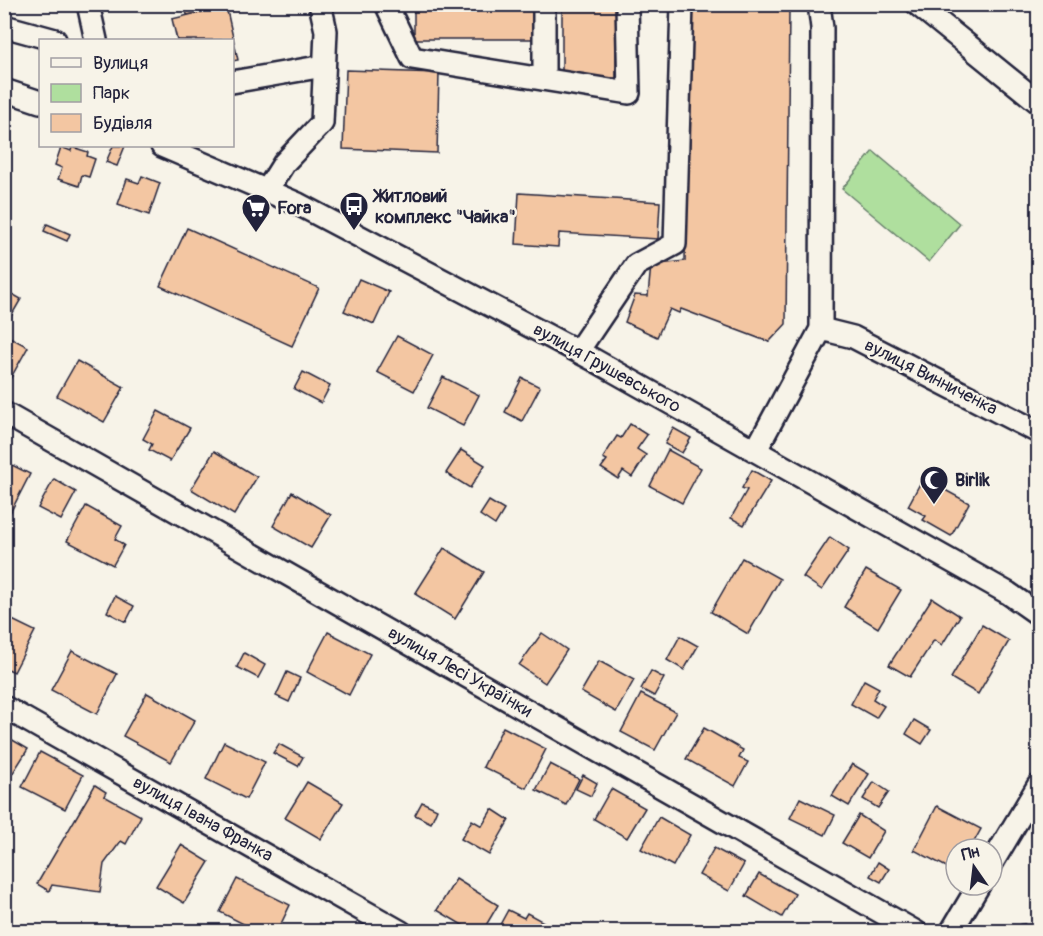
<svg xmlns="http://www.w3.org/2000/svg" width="1043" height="936" font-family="Pangolin,sans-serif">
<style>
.green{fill:#afdf9e;stroke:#68806c;stroke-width:1.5}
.building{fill:#f3c6a2;stroke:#22223b;stroke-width:1.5}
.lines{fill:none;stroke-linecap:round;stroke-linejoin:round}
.minor-casing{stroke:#22223b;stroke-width:26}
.path{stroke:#22223b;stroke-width:4;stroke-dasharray:6 4.5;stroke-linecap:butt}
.minor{stroke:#f7f3e8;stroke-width:21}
.labels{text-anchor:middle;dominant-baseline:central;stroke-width:5;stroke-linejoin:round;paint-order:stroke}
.poi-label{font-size:18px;font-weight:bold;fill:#22223b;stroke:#f7f3e8;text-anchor:start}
.street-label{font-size:18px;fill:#22223b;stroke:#f7f3e8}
</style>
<rect width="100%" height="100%" fill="#f7f3e8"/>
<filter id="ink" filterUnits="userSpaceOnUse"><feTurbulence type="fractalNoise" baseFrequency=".0167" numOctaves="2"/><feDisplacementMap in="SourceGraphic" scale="12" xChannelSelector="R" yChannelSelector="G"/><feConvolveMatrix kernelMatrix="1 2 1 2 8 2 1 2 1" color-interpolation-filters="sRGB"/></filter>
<g filter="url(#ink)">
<!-- green -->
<path class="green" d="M873,151L960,224L929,262L842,189Z"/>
<!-- building -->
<g class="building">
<path d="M185,4H196L198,13L187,15Z"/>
<path d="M414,4H533L532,39H414Z"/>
<rect x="562" y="4" width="54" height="74"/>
<path d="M688,4H796V9H789L786,324L769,342L681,309L679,313L670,309L657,337L625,322L635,295L648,296L651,265L685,261Z"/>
<path d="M226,6L238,60L232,61V40H177L172,19Z"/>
<path d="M346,70L439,73L437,153L343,149Z"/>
<path d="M113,146H125L117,166L106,162Z"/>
<path d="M61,147L71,151L72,147L88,152L87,156L95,159L89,177L82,175L79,186L58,179L62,168L55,165Z"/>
<path d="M142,176L160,183L149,215L118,204L127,179L139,183Z"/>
<path d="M519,193L660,202L658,239L559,233L558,247L516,244Z"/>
<path d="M47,224L70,234L67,241L44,231Z"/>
<path d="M187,228L319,288L292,346L160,286Z"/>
<path d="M359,279L389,292L374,324L344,311Z"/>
<path d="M5,290L21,299L10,318L4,314Z"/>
<path d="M4,334L28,347L9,381L4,379Z"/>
<path d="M397,336L433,355L414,391L377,372Z"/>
<path d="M77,361L124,387L104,422L57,396Z"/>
<path d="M303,372L330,386L321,403L294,389Z"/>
<path d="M443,377L479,395L463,426L427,408Z"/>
<path d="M522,378L540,387L522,421L505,412Z"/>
<path d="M158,411L190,428L170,461L149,450L152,444L143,439Z"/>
<path d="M630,424L647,435L637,449L646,455L632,477L623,471L618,479L601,468L607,460L603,458L617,436L621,438Z"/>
<path d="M673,428L691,438L682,453L665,444Z"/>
<path d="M461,450L485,465L470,488L446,473Z"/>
<path d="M668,450L701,468L682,503L650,486Z"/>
<path d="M214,451L257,477L234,515L191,489Z"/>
<path d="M4,461L30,474L5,523L4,522Z"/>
<path d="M752,470L771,481L744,525L731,518L747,490L742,488Z"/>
<path d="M923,478L969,503L951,536L923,520L926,516L908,506Z"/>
<path d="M54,479L76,492L61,520L38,508Z"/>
<path d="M292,492L331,515L311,548L273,526Z"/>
<path d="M489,501L504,510L495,525L480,515Z"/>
<path d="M86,506L122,526L115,539L124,545L113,565L67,541Z"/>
<path d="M830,537L849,550L822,590L803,577Z"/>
<path d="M444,548L484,572L455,619L415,594Z"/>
<path d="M742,558L780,579L748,634L711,612Z"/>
<path d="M866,570L901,590L878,628L844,607Z"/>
<path d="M115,596L134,606L126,622L107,612Z"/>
<path d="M932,598L960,616L942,645L934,640L910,677L889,665Z"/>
<path d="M4,616L35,631L14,672L4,667Z"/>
<path d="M982,625L1009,641L978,694L951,678Z"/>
<path d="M328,632L370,654L349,695L307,672Z"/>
<path d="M542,633L567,650L545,683L519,665Z"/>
<path d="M680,636L698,646L684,670L667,660Z"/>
<path d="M72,651L117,674L97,714L51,690Z"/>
<path d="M244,653L265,665L258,678L237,667Z"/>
<path d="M599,661L634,680L616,712L581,692Z"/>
<path d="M651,671L664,678L654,696L641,689Z"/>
<path d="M287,672L300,678L289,702L276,696Z"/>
<path d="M864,680L879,688L873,699L884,706L876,718L851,704Z"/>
<path d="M147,693L195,720L171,762L123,736Z"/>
<path d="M641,694L676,712L655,750L621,732Z"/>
<path d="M914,720L931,730L922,744L906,734Z"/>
<path d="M503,727L546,749L526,788L483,767Z"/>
<path d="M704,728L743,750L739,758L748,762L735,786L686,759Z"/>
<path d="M4,735L28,749L9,779L4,776Z"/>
<path d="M224,742L265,762L246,799L206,779Z"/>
<path d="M279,744L303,757L298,766L273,753Z"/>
<path d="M40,752L83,775L65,809L22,787Z"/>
<path d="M550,764L579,779L566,805L536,790Z"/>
<path d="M852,764L869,774L849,806L832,796Z"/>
<path d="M583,775L597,783L591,796L576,789Z"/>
<path d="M307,782L343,803L321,839L285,818Z"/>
<path d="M874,782L889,792L878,808L863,799Z"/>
<path d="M95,785L106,792L104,796L141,816L126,844L121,841L104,864L100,892L52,885L49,891L37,884Z"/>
<path d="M611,789L645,808L627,838L594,819Z"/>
<path d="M800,798L835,815L825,835L790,818Z"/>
<path d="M422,802L437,809L431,823L415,815Z"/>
<path d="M937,806L981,829L970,849H956V872L914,850Z"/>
<path d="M492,809L509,820L489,855L461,839L472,820L482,826Z"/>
<path d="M859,815L884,831L868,858L842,843Z"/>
<path d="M659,817L690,835L673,866L641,849Z"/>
<path d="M181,845L209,862L184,903L156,886Z"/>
<path d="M714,848L744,864L729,891L699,875Z"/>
<path d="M878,862L889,869L881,882L870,876Z"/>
<path d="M759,874L795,894L782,917L746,896Z"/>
<path d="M237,879L290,905L277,932H259L220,912Z"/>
<path d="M456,879L498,905L482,932H474L437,910Z"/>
<path d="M508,910L524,918L527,913L549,925L546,932H496Z"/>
<path d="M320,923L338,932H315Z"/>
</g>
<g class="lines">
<!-- minor casing -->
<g class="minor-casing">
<g id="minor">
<path d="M88,4L96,40"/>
<path d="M386,4L412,58L629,93L627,4"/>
<path d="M917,4L1038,102"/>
<path d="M4,26L55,40"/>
<path d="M544,79V8"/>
<path d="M232,82L324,66"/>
<path d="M4,90L40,102"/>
<path d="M162,146L298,204L594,360L1008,593L1038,614"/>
<path d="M267,190L284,163L322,123L326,31L320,4"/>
<path d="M821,329L853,337L1038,432"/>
<path d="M578,351L636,265L675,244L682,4"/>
<path d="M4,413L916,932"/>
<path d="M756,450L821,329L822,28L819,4"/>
<path d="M4,707L401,932"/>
<path d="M992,863L1038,786"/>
<path d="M951,932L979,885"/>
</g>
</g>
<!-- path -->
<path class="path" d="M978,932L1038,923"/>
<!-- minor -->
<use href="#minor" class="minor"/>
</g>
</g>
<!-- icons -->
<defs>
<g id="bus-pin" transform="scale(1.5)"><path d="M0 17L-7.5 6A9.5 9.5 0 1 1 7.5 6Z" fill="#22223b" stroke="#f7f3e8"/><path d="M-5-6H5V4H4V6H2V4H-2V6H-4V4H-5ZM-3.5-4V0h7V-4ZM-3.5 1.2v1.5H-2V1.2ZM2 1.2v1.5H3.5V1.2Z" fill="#fff"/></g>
<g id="supermarket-pin" transform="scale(1.5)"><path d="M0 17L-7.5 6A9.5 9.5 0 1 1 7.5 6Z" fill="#22223b" stroke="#f7f3e8"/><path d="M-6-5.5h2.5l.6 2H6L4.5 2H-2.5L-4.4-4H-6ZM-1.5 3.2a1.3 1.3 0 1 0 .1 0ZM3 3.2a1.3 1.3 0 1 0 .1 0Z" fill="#fff"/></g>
<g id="mosque-pin" transform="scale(1.5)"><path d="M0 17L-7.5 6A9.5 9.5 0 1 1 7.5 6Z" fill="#22223b" stroke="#f7f3e8"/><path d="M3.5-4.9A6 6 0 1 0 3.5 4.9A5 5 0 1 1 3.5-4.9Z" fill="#fff"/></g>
</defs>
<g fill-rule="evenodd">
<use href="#bus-pin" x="354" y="206"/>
<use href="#supermarket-pin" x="256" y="208"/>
<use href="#mosque-pin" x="934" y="480"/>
</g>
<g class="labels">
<!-- poi labels -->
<g class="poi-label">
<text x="375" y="196">Житловий<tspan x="375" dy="21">комплекс "Чайка"</tspan></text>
<text x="277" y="208">Fora</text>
<text x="955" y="480">Birlik</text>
</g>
<!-- street labels -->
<g class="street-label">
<text transform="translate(607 368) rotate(29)">вулиця Грушевського</text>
<text transform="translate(931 377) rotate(27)">вулиця Винниченка</text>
<text transform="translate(460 672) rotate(30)">вулиця Лесі Українки</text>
<text transform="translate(203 819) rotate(29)">вулиця Івана Франка</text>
</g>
</g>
<!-- margin -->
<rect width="1043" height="936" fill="none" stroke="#f7f3e8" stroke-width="24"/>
<rect x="12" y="12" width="1019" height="912" fill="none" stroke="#22223b" stroke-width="2" filter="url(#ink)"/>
<!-- legend -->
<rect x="39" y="39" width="195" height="108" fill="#f7f3e8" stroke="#a29fa3" stroke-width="1.5"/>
<rect x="51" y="58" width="30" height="9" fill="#f7f3e8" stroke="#a29fa3" stroke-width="1.5"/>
<text x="93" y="69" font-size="18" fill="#22223b">Вулиця</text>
<rect x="51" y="84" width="30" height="18" fill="#afdf9e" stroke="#a29fa3" stroke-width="1.5"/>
<text x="93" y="99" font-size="18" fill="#22223b">Парк</text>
<rect x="51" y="114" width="30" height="18" fill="#f3c6a2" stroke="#a29fa3" stroke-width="1.5"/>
<text x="93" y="129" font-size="18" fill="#22223b">Будівля</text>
<!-- north arrow -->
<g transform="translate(974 867) rotate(346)"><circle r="28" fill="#f7f3e8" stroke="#a29fa3" stroke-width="1.5"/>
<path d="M0-4.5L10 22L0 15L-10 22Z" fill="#22223b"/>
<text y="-9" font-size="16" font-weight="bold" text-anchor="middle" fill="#22223b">Пн</text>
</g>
</svg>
